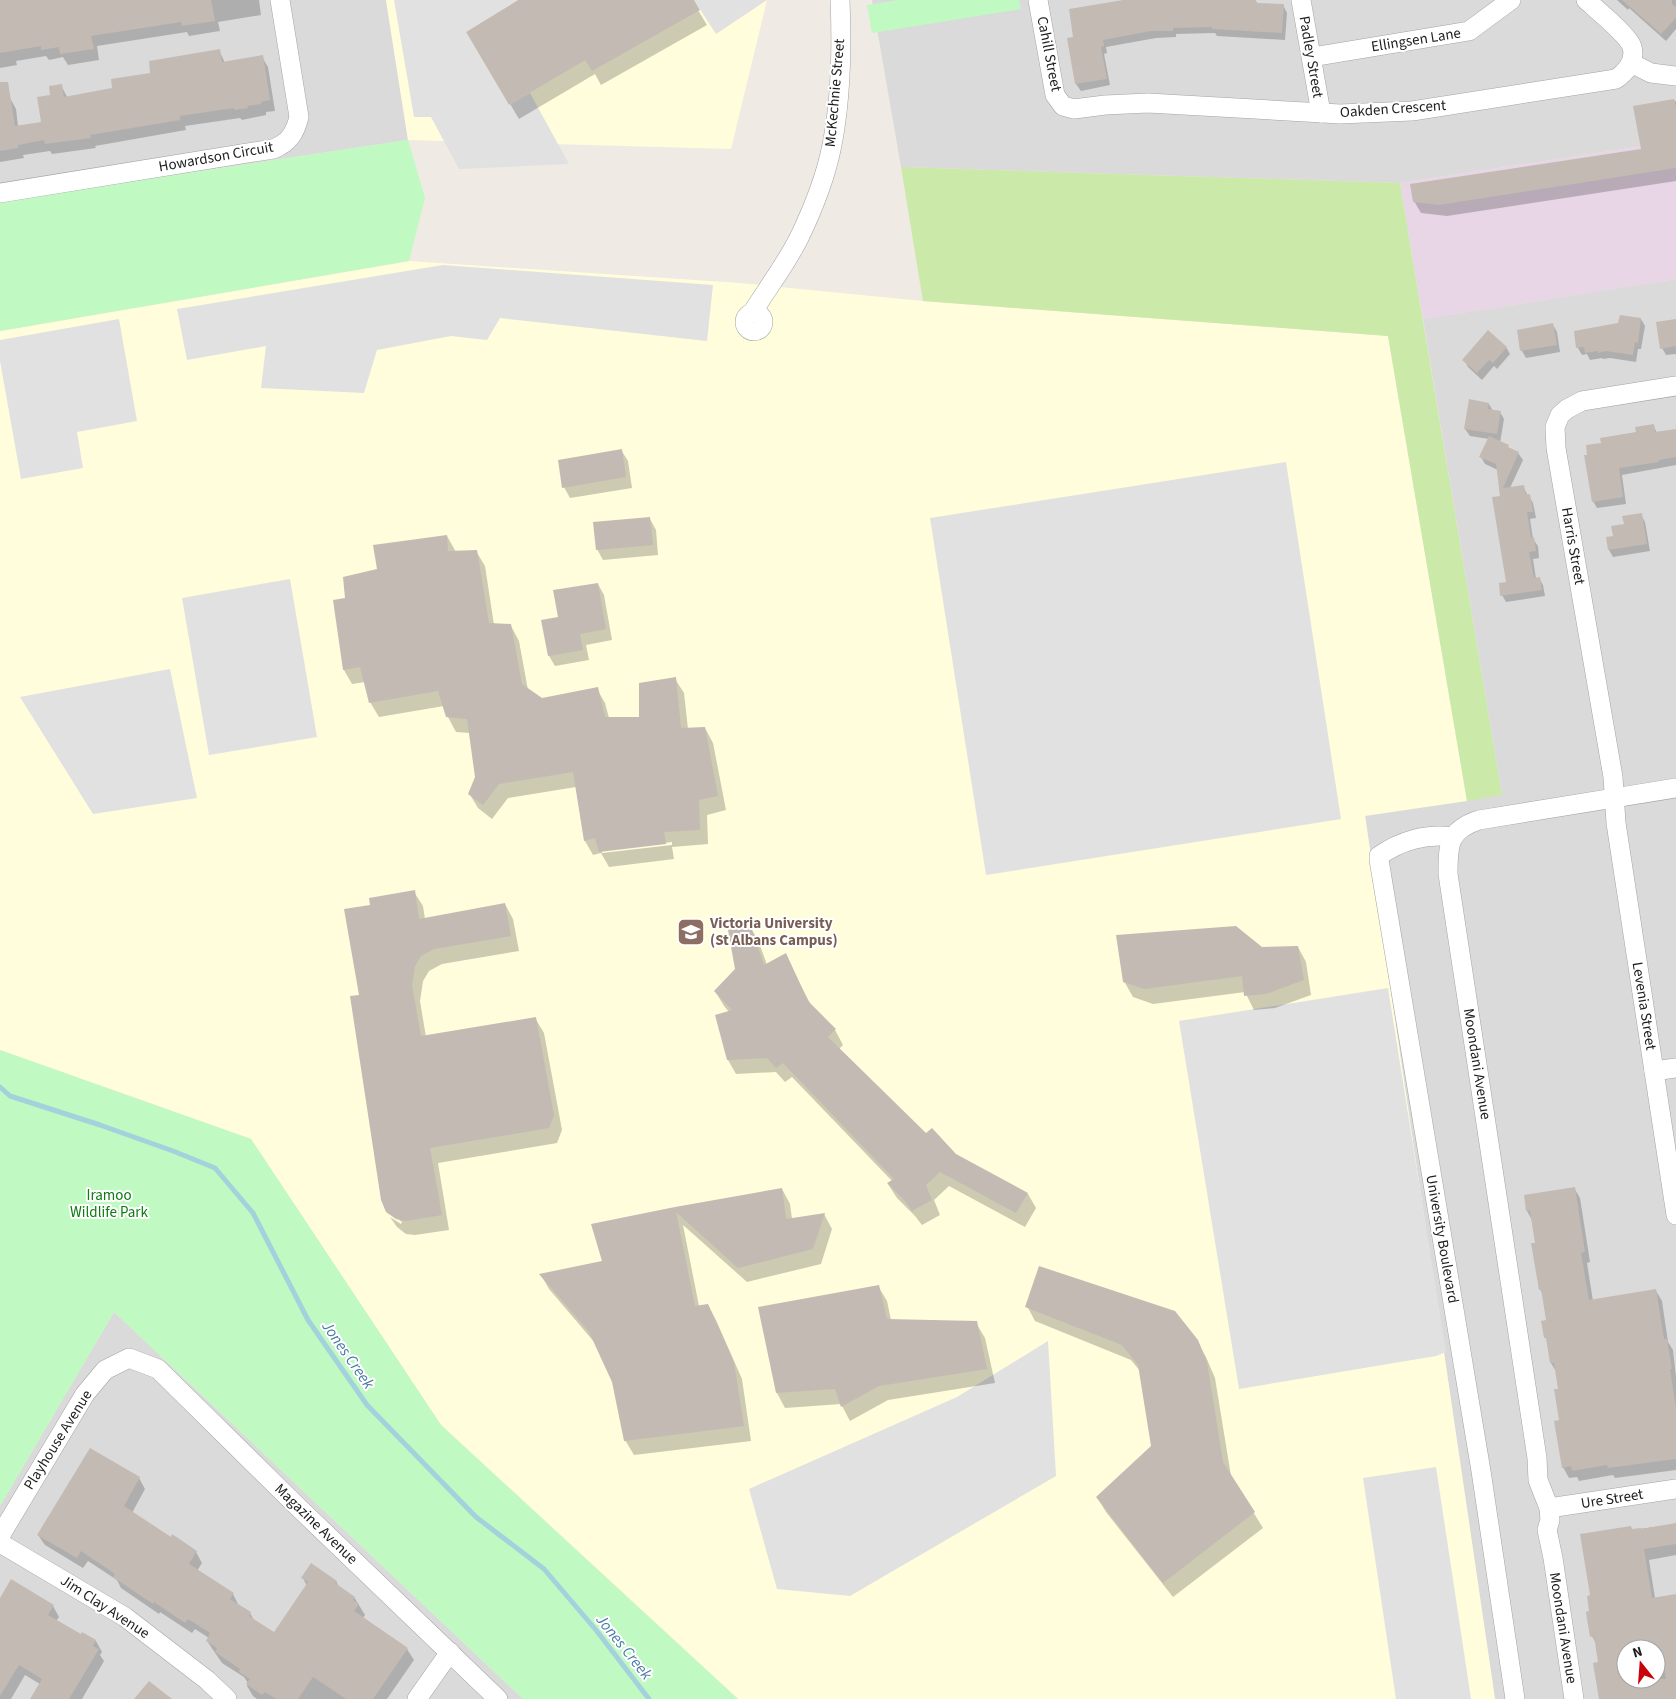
<svg xmlns="http://www.w3.org/2000/svg" width="1676" height="1699" font-family="'Source Sans 3',sans-serif">
<style>
.residential{fill:#dbdada;fill-rule:evenodd}
.industrial{fill:#e8d5e5}
.education{fill:#fffddc}
.grass{fill:#cbe9a9}
.park{fill:#c0f9c2}
.parking{fill:#e1e1e1}
.shadow{fill:#0003;fill-rule:evenodd}
.lines{fill:none;stroke-linecap:round;stroke-linejoin:round}
.stream{stroke:#a4d2dc;stroke-width:5}
.building{fill:#c3bab3;fill-rule:evenodd}
.minor-casing{stroke:#a4a4a4;stroke-width:20}
.minor{stroke:#fff;stroke-width:19}
.labels{text-anchor:middle;dominant-baseline:central;stroke-width:4;stroke-linejoin:round;paint-order:stroke}
.street-label{font-size:15px;fill:#1d1d1d;stroke:#fff}
.education-label{font-size:15px;font-weight:bold;fill:#785e54;stroke:#fff;text-anchor:start}
.park-label{font-size:15px;fill:#0c7b10;stroke:#fff}
.water-label{font-size:16px;font-style:italic;fill:#487aa4;stroke:#fff}
</style>
<rect width="100%" height="100%" fill="#efeae3"/>
<!-- residential -->
<g class="residential">
<path d="M0,0H386L408,140L0,201Z"/>
<path d="M872,0H1676V141L1400,183L901,167Z"/>
<path d="M1676,279V1699H1495L1365,815L1502,795L1423,319ZM1626,1649H1656V1679H1626Z"/>
<path d="M114,1312L523,1699H0V1506Z"/>
</g>
<!-- industrial -->
<path class="industrial" d="M1676,141V279L1423,319L1400,183Z"/>
<!-- education -->
<g class="education">
<path d="M386,0H767L731,149L408,140Z"/>
<path d="M409,261L740,283L923,301L1388,336L1467,801L1365,816L1495,1699H738L441,1425L251,1139L0,1050V331Z"/>
</g>
<!-- grass -->
<path class="grass" d="M901,167L1400,183L1502,795L1467,801L1388,336L923,301Z"/>
<!-- park -->
<g class="park">
<path d="M899,0H1019L1021,9L872,33L867,5Z"/>
<path d="M408,140L425,198L409,261L0,331V201Z"/>
<path d="M0,1050L251,1139L441,1425L738,1699H523L114,1312L0,1506Z"/>
</g>
<!-- parking -->
<g class="parking">
<path d="M394,0H518L466,32L509,105L530,93L569,164L459,169L431,117H414Z"/>
<path d="M694,0H767L716,34Z"/>
<path d="M443,265L713,285L707,341L500,318L487,340L451,336L377,350L364,393L261,388L266,346L187,360L177,309Z"/>
<path d="M119,319L137,421L77,432L83,468L21,479L0,361V340Z"/>
<path d="M1286,462L1341,819L986,875L930,518Z"/>
<path d="M290,579L317,737L209,755L182,598Z"/>
<path d="M170,669L197,798L93,814L20,697Z"/>
<path d="M1388,988L1446,1352L1436,1356L1239,1389L1179,1021Z"/>
<path d="M1048,1341L1056,1476L850,1596L777,1589L749,1489L957,1397Z"/>
<path d="M1436,1467L1471,1699H1396L1363,1478Z"/>
</g>
<!-- shadow -->
<g class="shadow">
<path d="M0,0H259L261,15L218,22L220,31L189,36L187,32L97,46L99,60L68,65L63,57L49,60L46,56L16,61L17,65L0,68Z"/>
<path d="M520,0H692L707,25L601,85L595,74L519,119L467,32Z"/>
<path d="M1128,0H1255L1258,4L1283,5L1287,13L1285,40L1217,36L1215,33L1176,34V37L1156,38L1106,47L1107,53L1104,54L1110,85L1081,91L1076,84L1075,38Z"/>
<path d="M1617,0H1676V29L1666,41L1629,8L1628,10Z"/>
<path d="M219,50L225,63L262,57L268,67L275,111L266,112V115L242,120L240,118L185,126L186,130L95,146L96,148L52,154L50,151L23,155L24,158L0,162V99L10,98L16,109L18,126L42,123L51,96L61,85L67,97L114,89Z"/>
<path d="M1674,100L1676,102V181L1447,216L1421,213L1414,201L1642,150Z"/>
<path d="M1641,319L1645,326L1641,349H1638L1636,362L1610,358L1603,359L1602,358L1590,360L1587,354L1582,355L1578,348L1575,332Z"/>
<path d="M1676,320V354L1666,355L1662,348Z"/>
<path d="M1553,325L1557,332L1560,352L1526,358L1522,351L1518,331Z"/>
<path d="M1506,347L1510,354L1497,369L1494,366L1482,380L1468,367L1464,360Z"/>
<path d="M1489,404L1493,411L1500,412L1504,419L1500,443L1518,453L1523,460L1510,488L1523,486L1528,496H1529L1533,503L1536,518L1530,519L1533,539L1538,546L1539,558L1533,559L1536,579L1539,578L1543,585L1545,596L1506,602L1502,595L1507,583L1498,470L1485,464L1481,457L1489,439L1470,436L1465,429Z"/>
<path d="M1653,425L1657,433L1676,430V465L1622,475L1626,504L1597,508L1593,501L1602,444L1638,433Z"/>
<path d="M621,450L628,461L632,488L570,498L564,487Z"/>
<path d="M1641,515L1645,522L1650,551L1613,557L1609,550L1614,537L1625,525Z"/>
<path d="M650,519L656,530L658,555L603,560L597,549Z"/>
<path d="M447,536L456,552L476,551L485,566L494,625L511,626L519,641L528,690L542,699L597,689L605,703L609,718H640L675,679L684,693L688,729L705,728L713,743L726,810L707,815L708,844L672,847L674,859L609,867L601,853L593,855L585,841L576,787L508,798L492,819L478,808L469,793L476,777L470,733L456,732L448,717L444,706L379,717L370,702L365,682L352,684L344,670L347,599L378,569ZM672,842V845L602,853V851Z"/>
<path d="M598,584L604,595L612,640L586,645L589,660L555,666L549,656L560,618Z"/>
<path d="M414,892L423,906L425,919L505,904L513,919L519,951L442,964L429,971L423,981L420,1001L426,1037L535,1018L544,1033L562,1130L557,1143L438,1163L449,1230L415,1235L406,1234L397,1227L390,1217L401,1224L402,1222L388,1212L360,996L371,906Z"/>
<path d="M749,925L758,940L767,965L785,955L811,1005L835,1030L843,1045L839,1049L926,1135L955,1155L1028,1194L1036,1208L1025,1227L949,1186L934,1200L940,1215L922,1225L915,1216L897,1198L888,1184L892,1181L792,1077L785,1082L776,1072L736,1074L728,1060L729,1012L724,1006L715,991L737,969Z"/>
<path d="M1298,947L1306,962L1311,995L1275,1008L1254,1010L1245,992L1153,1004L1133,997L1124,981L1262,948Z"/>
<path d="M1574,1188L1580,1198L1590,1262L1587,1263L1593,1301L1656,1291L1662,1301L1668,1342L1673,1350L1676,1377V1470L1615,1478L1613,1475L1579,1481L1577,1477L1569,1478L1563,1467L1559,1390L1557,1373L1551,1363L1543,1322L1547,1321L1543,1295L1540,1289L1536,1244L1532,1220L1527,1211Z"/>
<path d="M782,1189L790,1204L792,1219L824,1214L832,1229L821,1264L747,1282L683,1225L699,1306L708,1305L716,1320L742,1379L751,1441L634,1455L625,1440L613,1381L595,1343L549,1289L541,1275L603,1262L592,1225Z"/>
<path d="M878,1286L887,1301L891,1320L976,1323L985,1338L995,1383L888,1400L850,1421L841,1404L785,1408L777,1393Z"/>
<path d="M1027,1306L1197,1341L1206,1357L1215,1378L1231,1476L1263,1528L1173,1597L1106,1512L1097,1497L1153,1446L1140,1371L1131,1360L1035,1321Z"/>
<path d="M139,1478L145,1489L132,1513L171,1538L196,1552L202,1563L197,1571L233,1594L239,1606L250,1613L255,1622L274,1634L307,1586L303,1578L336,1581L339,1587L354,1597L365,1615L363,1618L407,1649L414,1660L387,1699H257L253,1696L247,1686L248,1683L244,1677L222,1663L207,1641L209,1638L195,1629L192,1633L160,1612L159,1614L121,1588L117,1580L88,1561L83,1568L45,1545L38,1535Z"/>
<path d="M1676,1524V1555L1649,1560L1655,1598L1676,1595V1699H1600L1599,1663L1597,1645L1592,1636L1591,1596L1632,1530ZM1626,1649H1656V1679H1626Z"/>
<path d="M0,1602L53,1606L59,1617L56,1621L81,1635L82,1634L96,1641L102,1652L100,1655L104,1661L82,1699H31L40,1684L25,1675L11,1699H0Z"/>
</g>
<g class="lines">
<!-- stream -->
<path class="stream" d="M0,1087L10,1096L100,1125L173,1151L215,1168L253,1213L308,1320L367,1405L476,1517L544,1569L596,1630L649,1699"/>
</g>
<!-- building -->
<g class="building">
<path d="M0,0H211L215,21L182,26L181,22L91,36L94,49L60,54L59,47L41,50V46L0,53Z"/>
<path d="M518,0H694L700,10L592,71L585,60L509,105L466,32Z"/>
<path d="M1123,0H1256V3L1284,4L1282,33L1212,29V27L1173,28V31H1151L1103,40L1104,46L1101,47L1107,79L1075,84L1067,38L1073,37L1069,9Z"/>
<path d="M1622,0H1672V4L1676,7V18L1661,34Z"/>
<path d="M220,49L222,62L263,55L270,100L261,102V104L247,106L248,108L234,110V108L180,116V120L90,135L91,138L45,144L44,140L18,145V148L0,151V82H8L15,126L41,122L37,97L50,95L49,86L62,84L64,97L112,88L111,79L150,73L149,61Z"/>
<path d="M1674,99L1676,107V168L1439,205L1413,202L1410,184L1641,149L1633,106Z"/>
<path d="M1620,315L1641,318L1638,343L1635,342L1633,355L1606,351L1598,353V351L1585,353L1584,347L1576,348L1574,331L1618,323Z"/>
<path d="M1676,319V346L1660,349L1656,322Z"/>
<path d="M1553,323L1557,345L1520,351L1517,330Z"/>
<path d="M1488,330L1507,347L1493,363L1489,360L1477,373L1462,360Z"/>
<path d="M1469,399L1489,403L1488,409L1501,411L1497,434L1464,429Z"/>
<path d="M1654,424L1655,432L1676,429V457L1659,460V462L1619,468L1623,497L1592,502L1584,455H1587L1586,445L1601,443L1600,438L1636,432L1635,427Z"/>
<path d="M1489,436L1509,445L1508,447L1519,452L1503,488L1524,485L1526,495L1530,494L1533,512H1527L1531,538L1534,537L1536,551L1529,552L1534,578L1540,577L1542,590L1500,596L1499,583L1506,582L1492,497L1500,496L1496,464L1479,457Z"/>
<path d="M622,449L626,477L562,488L558,460Z"/>
<path d="M1642,513L1647,544L1608,550L1606,537L1613,536L1611,526L1624,524L1622,516Z"/>
<path d="M650,517L653,545L596,550L593,522Z"/>
<path d="M447,535L448,551L477,550L489,623L511,624L522,684L542,698L598,687L605,717H639V683L676,677L681,728L705,727L718,796L699,800L700,830L664,832L666,844L599,852L595,838L584,841L573,772L499,784L483,805L468,794L475,777L467,719L446,717L438,691L369,703L360,667L343,670L333,600L345,598L343,577L377,569L373,545Z"/>
<path d="M598,583L606,629L580,634L583,650L548,656L541,620L558,617L553,590Z"/>
<path d="M415,890L419,919L505,903L511,936L434,949L421,956L415,966L412,985L421,1036L536,1017L554,1115L549,1128L430,1148L442,1215L406,1221L396,1219L386,1212L381,1200L350,996L359,995L344,909L370,905L369,898Z"/>
<path d="M750,924L764,965L786,953L808,1001L836,1029L828,1037L926,1133L932,1128L956,1154L1028,1193L1016,1213L940,1172L926,1185L932,1200L912,1211L905,1201L887,1183L894,1179L783,1063L776,1068L767,1058L727,1060L715,1015L732,1010L714,991L735,969L728,930Z"/>
<path d="M1236,926L1262,947L1298,946L1304,980L1266,994L1244,996L1242,976L1144,989L1123,982L1116,935Z"/>
<path d="M1575,1187L1585,1252L1581,1253L1589,1300L1656,1289L1664,1339H1667L1672,1369H1670L1676,1408V1459L1608,1468L1607,1465L1572,1471L1571,1466L1562,1468L1554,1421L1559,1420L1554,1389H1558L1554,1363H1550L1546,1338H1544L1541,1321L1546,1320L1541,1289L1539,1290L1531,1243H1535L1530,1211H1526L1524,1195Z"/>
<path d="M782,1188L786,1219L825,1213L813,1249L738,1268L676,1212L695,1306L708,1304L734,1362L744,1426L624,1441L612,1382L589,1332L539,1274L602,1261L591,1224L675,1207Z"/>
<path d="M1039,1266L1175,1311L1198,1340L1207,1362L1223,1462L1255,1512L1163,1583L1096,1497L1151,1446L1138,1365L1122,1345L1025,1307Z"/>
<path d="M879,1285L887,1319L977,1321L987,1369L879,1386L841,1407L835,1389L776,1393L758,1307Z"/>
<path d="M90,1448L140,1477L124,1506L171,1537L172,1534L197,1551L189,1564L234,1593L230,1599L251,1612L249,1616L274,1632L308,1582L301,1578L311,1563L337,1581L335,1583L355,1597L353,1600L359,1604L354,1611L408,1648L373,1699H346L313,1677L298,1699H276L265,1692L262,1695L246,1684L250,1679L239,1672L240,1669L215,1652L217,1648L206,1641L210,1633L188,1619L185,1623L154,1602L153,1604L113,1577L115,1574L81,1551L77,1558L37,1535Z"/>
<path d="M1676,1523V1544L1644,1549L1652,1598L1676,1594V1699H1599L1593,1663L1598,1662L1594,1636L1590,1637L1587,1619L1586,1612L1589,1611L1587,1596L1590,1595L1580,1534L1631,1526L1632,1529L1641,1528V1529ZM1626,1649H1661L1666,1679H1626Z"/>
<path d="M11,1579L54,1605L48,1615L81,1634L82,1632L96,1640L93,1646L99,1649L69,1699H30L42,1679L19,1665L0,1696V1598Z"/>
<path d="M149,1681L172,1699H134Z"/>
</g>
<g class="lines">
<!-- minor casing -->
<g class="minor-casing">
<g id="minor">
<path d="M1038,0L1055,95L1063,106L1074,109L1105,105L1148,103L1340,114L1412,111L1616,79C1626,72 1636,61 1632,47C1629,36 1596,9 1586,0"/>
<path d="M1301,0L1321,113"/>
<path d="M1312,57L1469,31L1511,0"/>
<path d="M1631,63L1651,73L1676,76"/>
<path d="M0,193L273,149C289,143 295,133 299,117L280,0"/>
<circle cx="754" cy="322" r="9"/>
<path d="M752,313C767,289 786,264 799,238C813,209 826,176 832,145C841,99 842,47 840,0"/>
<path d="M1676,386L1582,401L1567,409L1560,415L1555,427L1556,448L1613,777L1616,823L1676,1215"/>
<path d="M1452,837C1427,833 1400,841 1379,856V860L1481,1471L1515,1699"/>
<path d="M1654,1071L1676,1068"/>
<path d="M1549,1508L1676,1489"/>
<path d="M0,1536L85,1394L105,1370L129,1358L158,1369L299,1508L498,1699"/>
<path d="M0,1543L125,1617L207,1680L227,1699"/>
<path d="M417,1699L450,1652"/>
<path d="M1574,1699L1553,1558L1547,1530L1550,1520L1549,1508L1538,1480L1537,1458L1448,874C1448,845 1448,830 1479,820L1676,788"/>
</g>
</g>
<!-- minor -->
<use href="#minor" class="minor"/>
</g>
<!-- icons -->
<defs>
<g id="university-square" transform="scale(1.4375)"><rect x="-9" y="-9" width="18" height="18" rx="4" fill="#8d6e63" stroke="#fff"/><path d="M0-5L7-2L0 1L-7-2ZM-4 1L0 2.5L4 1V4Q0 6-4 4Z" fill="#fff"/></g>
</defs>
<g fill-rule="evenodd">
<use href="#university-square" x="691" y="932"/>
</g>
<g class="labels">
<!-- street labels -->
<g class="street-label">
<text transform="translate(1416 40) rotate(-9)">Ellingsen Lane</text>
<text transform="translate(1049 54) rotate(79)">Cahill Street</text>
<text transform="translate(1311 57) rotate(80)">Padley Street</text>
<text transform="translate(835 93) rotate(-85)">McKechnie Street</text>
<text transform="translate(1393 109) rotate(-4)">Oakden Crescent</text>
<text transform="translate(216 157) rotate(-10)">Howardson Circuit</text>
<text transform="translate(1573 546) rotate(80)">Harris Street</text>
<text transform="translate(1644 1006) rotate(81)">Levenia Street</text>
<text transform="translate(1477 1064) rotate(81)">Moondani Avenue</text>
<text transform="translate(1442 1239) rotate(80)">University Boulevard</text>
<text transform="translate(58 1440) rotate(-58)">Playhouse Avenue</text>
<text transform="translate(1612 1499) rotate(-9)">Ure Street</text>
<text transform="translate(316 1524) rotate(44)">Magazine Avenue</text>
<text transform="translate(105 1607) rotate(33)">Jim Clay Avenue</text>
<text transform="translate(1563 1628) rotate(81)">Moondani Avenue</text>
</g>
<!-- education labels -->
<g class="education-label">
<text x="710" y="923">Victoria University<tspan x="710" dy="17">(St Albans Campus)</tspan></text>
</g>
<!-- park labels -->
<g class="park-label">
<text x="109" y="1195">Iramoo<tspan x="109" dy="17">Wildlife Park</tspan></text>
</g>
<!-- water labels -->
<g class="water-label">
<text transform="translate(348 1355) rotate(55)">Jones Creek</text>
<text transform="translate(624 1647) rotate(51)">Jones Creek</text>
</g>
</g>
<!-- north arrow -->
<g transform="translate(1641 1664) rotate(343)"><circle r="24" fill="#ffffff" stroke="#a5a5a5"/>
<path d="M0-4L9 19L0 12L-9 19Z" fill="#ca010a"/>
<text y="-8" font-size="14" font-weight="bold" text-anchor="middle" fill="#1d1d1d">N</text>
</g>
</svg>
